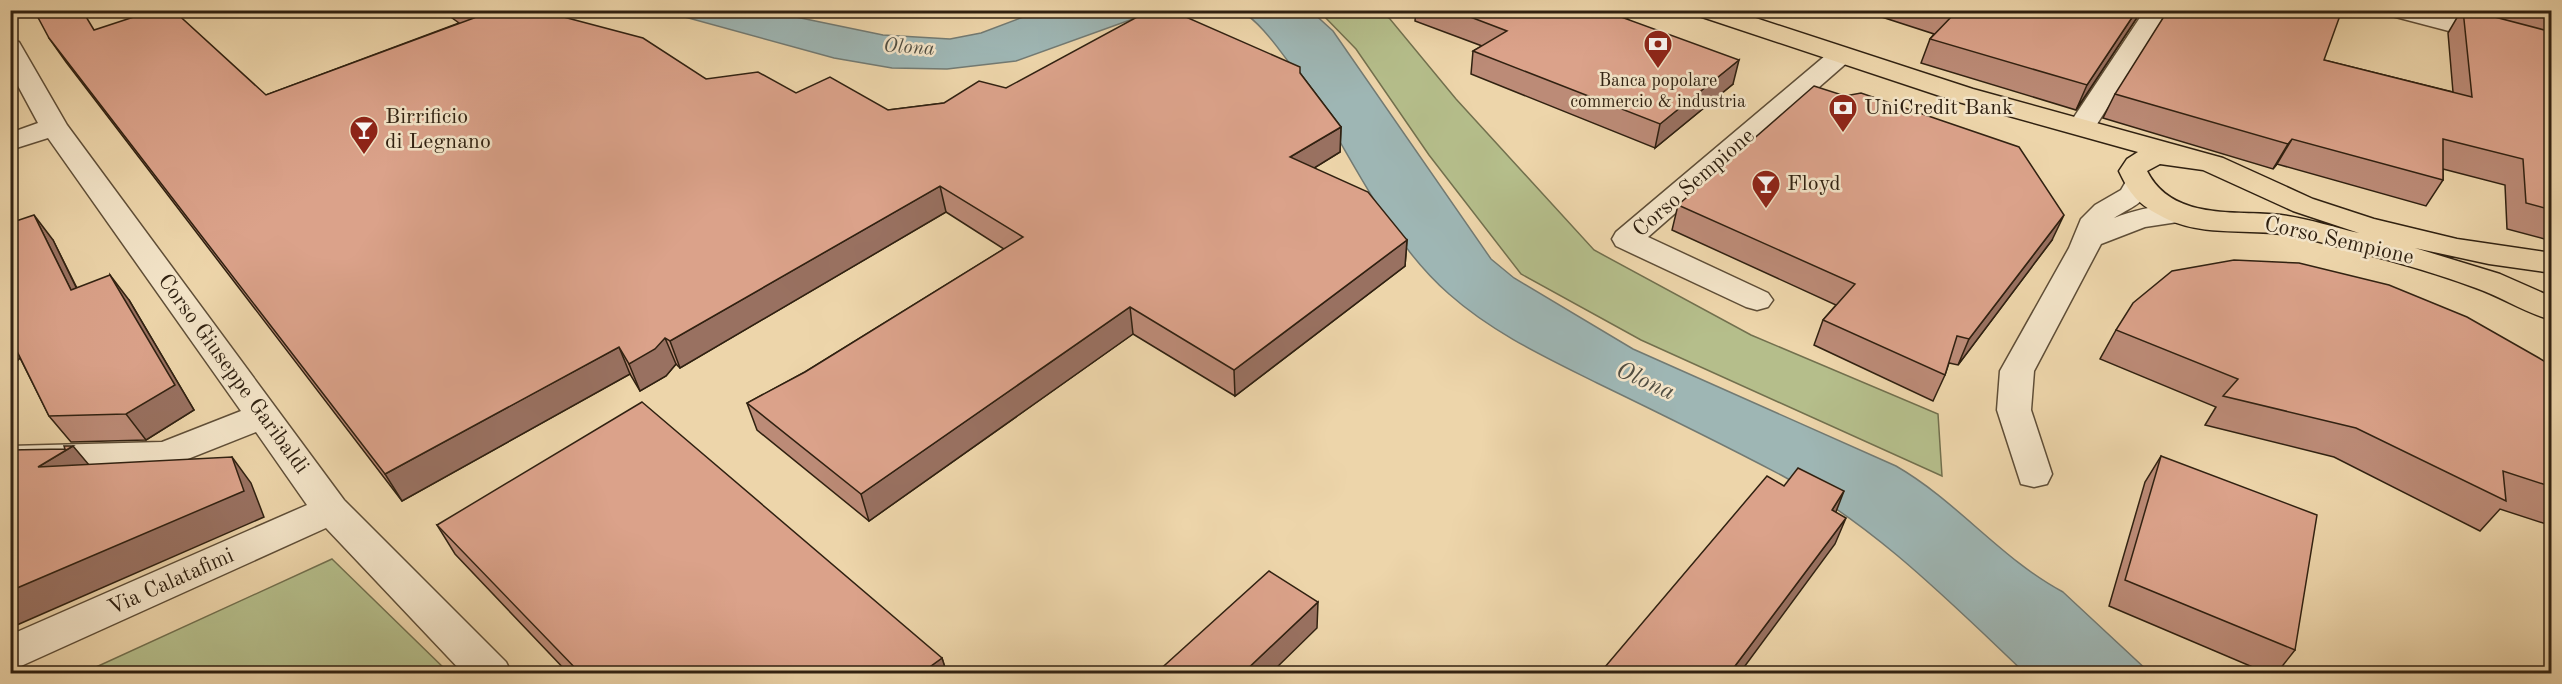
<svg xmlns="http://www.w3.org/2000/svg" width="2562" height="684" font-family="'Old Standard TT',serif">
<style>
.green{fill:#b5be8b;stroke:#72704e;stroke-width:1.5}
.water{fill:#9eb6b4;stroke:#727a73;stroke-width:1.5}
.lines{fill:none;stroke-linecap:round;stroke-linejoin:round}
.minor-casing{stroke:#5f4e37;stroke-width:3}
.major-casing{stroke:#302111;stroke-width:3}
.minor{fill:#f3e4c8;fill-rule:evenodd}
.major{fill:#edd5aa;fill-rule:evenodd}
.wall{fill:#bc8b77;stroke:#302111;stroke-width:1.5}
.shaded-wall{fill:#997161;stroke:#302111;stroke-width:1.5}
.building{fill:#dba28a;stroke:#302111;stroke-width:1.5}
.labels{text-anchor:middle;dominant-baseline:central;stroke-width:5;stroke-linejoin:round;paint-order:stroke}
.far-poi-label{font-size:18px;fill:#302111;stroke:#f3e4c8}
.far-water-label{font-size:20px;font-style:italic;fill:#514e42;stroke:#f3e4c8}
.poi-label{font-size:22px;fill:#302111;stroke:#f3e4c8;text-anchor:start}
.street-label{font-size:22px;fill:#302111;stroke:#f3e4c8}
.water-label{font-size:24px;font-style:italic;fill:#514e42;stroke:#f3e4c8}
</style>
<rect width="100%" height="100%" fill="#edd5aa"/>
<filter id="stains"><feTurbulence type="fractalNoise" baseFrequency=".00333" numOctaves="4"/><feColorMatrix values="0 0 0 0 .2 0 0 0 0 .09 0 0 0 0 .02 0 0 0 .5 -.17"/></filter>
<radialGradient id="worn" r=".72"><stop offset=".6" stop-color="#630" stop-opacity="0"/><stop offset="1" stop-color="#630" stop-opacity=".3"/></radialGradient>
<!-- green -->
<g class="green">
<path d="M1319,11H1379L1390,19L1456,99L1594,250L1751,335L1938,414L1942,476L1641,340L1521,274L1429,155L1356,49Z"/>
<path d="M332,559L449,673H83Z"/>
</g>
<!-- water -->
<g class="water">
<path d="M663,11H767L883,35L950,39L981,33L1039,11H1155L1016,61L947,69L892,68L834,58Z"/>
<path d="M1241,11H1311L1333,31L1491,259L1514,278L1633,349L1896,466C1957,501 2001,559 2063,592L2150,673H2025C1949,601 1874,525 1781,475C1720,443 1659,413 1597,383C1545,357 1493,333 1449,294C1380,234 1345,137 1291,65C1276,46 1262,24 1241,11Z"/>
</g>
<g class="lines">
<!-- minor casing -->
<g class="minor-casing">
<g id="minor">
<path d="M2145,10H2169L2092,132L2082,134L2072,132L2068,126Z"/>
<path d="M2385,10H2427L2552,43V58L2388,15Z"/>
<path d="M10,40L19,42L67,125L344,500L506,662L512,674H464L326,528L10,671V635L307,505L256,432L165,468L10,472V446L162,442L241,411L48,138L10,150V133L38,123L10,71Z"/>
<path d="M1841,47L1850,50L1854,55L1850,60L1648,237L1768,293L1773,300L1768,307L1757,310L1746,307L1616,246L1612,239L1616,232L1832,50Z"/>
<path d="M2138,175L2148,178L2152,184C2145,204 2131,207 2114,218C2137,209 2168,202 2191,208L2196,214L2191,220L2145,227L2101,244L2034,371L2031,410L2052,474L2047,484L2034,487L2021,484L1997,410L2000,371L2069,248L2081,219L2095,205L2121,190L2128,178Z"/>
</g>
</g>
<!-- major casing -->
<g class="major-casing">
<path id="major" d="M1693,10H1731L1973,89L2223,158L2313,199L2374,219L2457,239L2552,253V273L2489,264L2415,248L2500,274L2552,297V320C2525,313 2502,297 2476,288C2419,267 2359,252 2300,237C2258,227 2209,238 2169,220C2141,206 2132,199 2119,171L2127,159L2138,152L1955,101L1696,15ZM2160,164L2203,170L2293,211L2359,233C2333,227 2307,218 2281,215C2235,210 2172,221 2147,171Z"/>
</g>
<!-- minor -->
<use href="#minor" class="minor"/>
<!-- major -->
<use href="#major" class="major"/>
</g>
<!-- wall -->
<g class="wall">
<path d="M441,10H547L556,15L706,79L796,93L888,110L944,103L1006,88L1300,73L1341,127L1340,152L1314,168L1407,240L1405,266L1235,396L1133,334L869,521L757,430L747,403L805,372L1004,249L946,212L680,368L676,364L666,376L640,391L630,374L402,501L66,62L49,38L95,30L266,95L459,23Z"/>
<path d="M1416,10H1636L1627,19L1733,84L1655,148L1471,74L1473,51L1482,46L1415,21Z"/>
<path d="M1860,10H2142L2076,110L1921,63L1930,39L1934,34Z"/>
<path d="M2444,10H2552V241L2507,229L2505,185L2443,169V180L2426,206L2277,164L2273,169L2103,118L2115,94L2324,60L2453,92L2448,33L2458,16L2445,12Z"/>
<path d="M1678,205L2052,240L1958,365L1949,363L1945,375L1933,401L1814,345L1823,320L1836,305L1672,230Z"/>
<path d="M10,223L53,240L77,288L129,300L194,410L146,440L71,442L49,416L20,358L10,368Z"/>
<path d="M2116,330L2552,366V526L2500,509L2480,531L2334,457L2205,425L2216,407L2100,359Z"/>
<path d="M2161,456L2295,650L2276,674H2269L2109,606L2145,482Z"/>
<path d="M437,525L942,658L947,674H569L455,554Z"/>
</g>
<!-- shaded-wall -->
<g class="shaded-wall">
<path d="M1613,10H1636L1606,36L1610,13Z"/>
<path d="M2137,10H2142L2076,110L2087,85Z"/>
<path d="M1739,60L1733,84L1655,148L1660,124Z"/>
<path d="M1341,127L1340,152L1290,183V157Z"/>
<path d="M2292,139L2277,164L2273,169L2288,144Z"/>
<path d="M940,186L946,212L680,368L670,341Z"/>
<path d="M34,215L53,240L90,316L71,290Z"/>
<path d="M2064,215L2052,240L1958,365L1969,339Z"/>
<path d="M1407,240L1405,266L1235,396L1234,370Z"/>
<path d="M110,275L129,300L194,410L146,440L126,414Z"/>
<path d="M1130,307L1133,334L869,521L861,494Z"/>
<path d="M10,333L26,352L10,368Z"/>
<path d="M665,338L676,364L666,376L640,391L629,364Z"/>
<path d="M619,347L630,374L402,501L385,474Z"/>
<path d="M73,446L95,472L38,467Z"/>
<path d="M232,457L251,483L264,517L10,628V591Z"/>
<path d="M1844,491L1834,517L1832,510Z"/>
<path d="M1846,518L1835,544L1739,674H1729Z"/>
<path d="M1318,602L1317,628L1270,674H1242Z"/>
<path d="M942,658L947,674H933L931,666Z"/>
</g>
<!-- building -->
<g class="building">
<path d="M34,10H82L94,30L155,10H173L266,95L474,18L464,10H547L556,15L643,38L706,79L758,72L796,93L830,77L888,110L944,103L979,81L1006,88L1150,10H1170L1300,67V73L1341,127L1290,157L1368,192L1407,240L1234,370L1130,307L861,494L747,403L805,372L1023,237L940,186L670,341L665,338L655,349L629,364L619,347L385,474L49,38Z"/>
<path d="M1452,10H1613L1610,13L1739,60L1660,124L1473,51L1507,31Z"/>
<path d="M1944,10H2137L2087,85L1930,39L1954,14Z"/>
<path d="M2168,10H2342L2324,60L2472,97L2463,10H2468L2552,32V210L2526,203L2523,159L2443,139V180L2292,139L2288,144L2115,94Z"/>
<path d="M2540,10H2552V14Z"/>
<path d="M1814,86L1845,96L1861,93L2019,147L2064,215L1969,339L1957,336L1945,375L1823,320L1855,284L1678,205Z"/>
<path d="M34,215L71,290L110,275L175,385L126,414L49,416L10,337V223Z"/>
<path d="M2234,260L2299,263L2389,285L2467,317L2539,358L2552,366V487L2503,471L2506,501L2356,428L2223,396L2238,379L2116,330L2133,303L2172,271Z"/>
<path d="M642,402L942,658L931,666L940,674H581L437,525Z"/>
<path d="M64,446H73L38,467L232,457L244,491L10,591V450L65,449Z"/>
<path d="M2161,456L2317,515L2295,650L2125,580Z"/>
<path d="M1798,468L1844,491L1832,510L1846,518L1729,674H1599L1767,476L1784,486Z"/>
<path d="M1269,571L1318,602L1242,674H1155Z"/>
</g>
<!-- icons -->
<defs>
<g id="bank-pin" transform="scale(1.5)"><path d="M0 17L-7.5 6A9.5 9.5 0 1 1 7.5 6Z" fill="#8f2418" stroke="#f3e4c8"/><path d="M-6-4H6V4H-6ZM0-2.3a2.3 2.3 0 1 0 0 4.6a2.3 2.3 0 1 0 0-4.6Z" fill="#fff"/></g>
<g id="bar-pin" transform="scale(1.5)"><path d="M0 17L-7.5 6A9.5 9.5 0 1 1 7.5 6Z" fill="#8f2418" stroke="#f3e4c8"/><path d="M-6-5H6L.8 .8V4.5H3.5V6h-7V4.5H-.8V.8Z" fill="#fff"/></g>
</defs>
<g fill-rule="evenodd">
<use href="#bank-pin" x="1658" y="44"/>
<use href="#bank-pin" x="1843" y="108"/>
<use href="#bar-pin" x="364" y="130"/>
<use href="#bar-pin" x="1766" y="184"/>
</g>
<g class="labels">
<!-- far-poi labels -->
<g class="far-poi-label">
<text x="1658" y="81">Banca popolare<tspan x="1658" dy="21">commercio &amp; industria</tspan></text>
</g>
<!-- far-water labels -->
<g class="far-water-label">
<text transform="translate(909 48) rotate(4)">Olona</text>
</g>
<!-- poi labels -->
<g class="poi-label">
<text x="1864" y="108">UniCredit Bank</text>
<text x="385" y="117">Birrificio<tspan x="385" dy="25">di Legnano</tspan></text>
<text x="1787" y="184">Floyd</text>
</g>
<!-- street labels -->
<g class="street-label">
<text transform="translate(1694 183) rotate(-41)">Corso Sempione</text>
<text transform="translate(2339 241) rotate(13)">Corso Sempione</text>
<text transform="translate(233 374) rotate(54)">Corso Giuseppe Garibaldi</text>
<text transform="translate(171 582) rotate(-24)">Via Calatafimi</text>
</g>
<!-- water labels -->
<g class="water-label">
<text transform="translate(1645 382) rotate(24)">Olona</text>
</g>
</g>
<!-- margin -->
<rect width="2562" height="684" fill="none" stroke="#edd5aa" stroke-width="36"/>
<rect x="12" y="12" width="2538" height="660" fill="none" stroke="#302111" stroke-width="3"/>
<rect x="18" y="18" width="2526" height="648" fill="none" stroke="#302111" stroke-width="1.5"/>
<rect width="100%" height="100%" filter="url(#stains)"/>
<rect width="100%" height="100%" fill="url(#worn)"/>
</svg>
